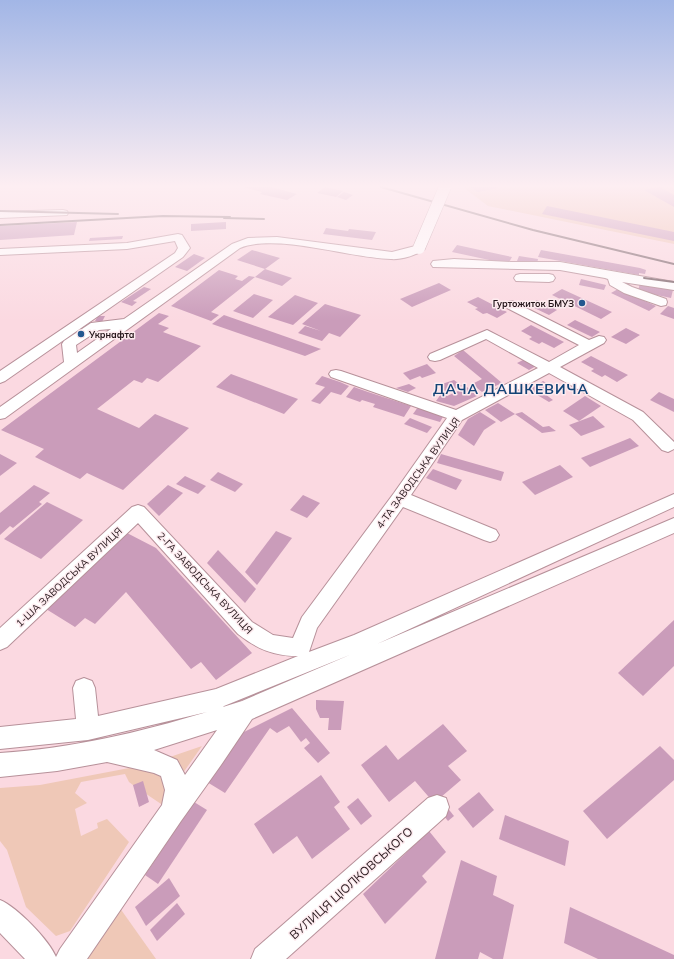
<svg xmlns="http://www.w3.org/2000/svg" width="674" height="959" font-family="Mulish,sans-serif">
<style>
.green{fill:#efc8b7}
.building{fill:#ca9cba}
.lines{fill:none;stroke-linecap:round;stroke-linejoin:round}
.minor-casing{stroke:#b7919a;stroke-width:2}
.minor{fill:#fff;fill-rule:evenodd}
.rail{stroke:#7e676d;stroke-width:2}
.minor-bridge-casing{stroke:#b7919a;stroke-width:13;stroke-linecap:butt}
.minor-bridge{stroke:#fff;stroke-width:12}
.poi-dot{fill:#245890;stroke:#fdebef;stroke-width:1.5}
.labels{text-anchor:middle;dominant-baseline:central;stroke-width:3;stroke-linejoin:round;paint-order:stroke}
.far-poi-label{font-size:9px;font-weight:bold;fill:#24161a;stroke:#fdebef;text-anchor:end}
.street-label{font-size:10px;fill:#24161a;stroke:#fdebef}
.near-street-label{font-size:12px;fill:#24161a;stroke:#fdebef}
.district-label{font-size:14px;font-weight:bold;letter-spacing:1px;fill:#134376;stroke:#fdebef}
</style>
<rect width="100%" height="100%" fill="#fbd9e1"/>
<!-- green -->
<g class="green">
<path d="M463,187H674V244L488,206Z"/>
<path d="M202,746L183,773L167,758Z"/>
<path d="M145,765L156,766L167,782L164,806L133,785L129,782L125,774L81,782L75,793L87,803L75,809L81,836L98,828L97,823L107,819L129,842L70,931L56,936L26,907L7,850L0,841V788L40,785Z"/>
<path d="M117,904L156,959H82Z"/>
</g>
<!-- building -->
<g class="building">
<path d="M243,187H271L297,194L287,200L260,194L262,192Z"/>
<path d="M325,187L343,191L336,197L317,193Z"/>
<path d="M470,187H497V188L478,192Z"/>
<path d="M660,187L674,195V207L644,190Z"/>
<path d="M344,192L353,195L346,200L337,197Z"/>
<path d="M547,206L674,232V241L542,214Z"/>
<path d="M77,222L74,235L0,240V226Z"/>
<path d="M226,222V229L191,231V224Z"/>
<path d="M326,228L348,231L349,229L376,232L372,240L323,234Z"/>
<path d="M123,236L122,239L89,241L90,238Z"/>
<path d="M457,245L512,257L508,264L452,252Z"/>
<path d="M252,250L280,258L265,269L237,260Z"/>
<path d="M541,250L640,268L646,270L645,274L639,273V275L538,257Z"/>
<path d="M194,254L205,258L187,271L175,267Z"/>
<path d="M519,256L538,259L537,264L517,261Z"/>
<path d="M265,269L292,278L282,286L255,277Z"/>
<path d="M219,270L238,276L235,279L242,281L249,276L255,277L211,312L219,315L211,321L171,306Z"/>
<path d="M581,279L606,285L604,290L579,285Z"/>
<path d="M439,283L451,290L412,307L400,299Z"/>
<path d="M640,283L673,290L671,298L638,291Z"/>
<path d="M144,287L151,289L133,301L137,302L132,306L121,302Z"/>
<path d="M562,289L612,312L601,319L552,295Z"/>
<path d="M618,289L656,306L649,311L611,293Z"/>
<path d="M254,294L273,300L253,318L233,311Z"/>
<path d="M295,295L318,303L293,325L268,317Z"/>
<path d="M478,297L507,312L497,318L487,313L483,314L475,309L478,308L467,302Z"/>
<path d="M537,300L557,310L549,315L528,305Z"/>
<path d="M325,304L361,315L340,337L329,333L322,341L298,333L305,326L321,331L302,324Z"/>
<path d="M668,306L674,308V319L660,314Z"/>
<path d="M159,313L169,316L158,324L169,328L163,332L201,346L158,382L147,378L142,383L134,380L97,409L139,428L155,414L189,428L123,490L87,473L80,479L35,457L44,449L1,430Z"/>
<path d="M224,315L321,349L305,356L212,324Z"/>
<path d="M98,316H105L102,322L95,321Z"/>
<path d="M575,320L600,332L592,337L567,325Z"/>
<path d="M531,325L564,342L554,348L542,342L539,344L529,339L532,337L521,331Z"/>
<path d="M626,328L640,335L626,344L611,337Z"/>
<path d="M463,350L502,383L482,392L472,384L482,379L454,356Z"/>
<path d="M591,356L628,375L617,382L605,375L602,377L591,371L594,369L581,362Z"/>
<path d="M520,357L540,364L529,370L517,363L523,360Z"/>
<path d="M427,364L436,373L422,378L420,376L410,380L403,373Z"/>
<path d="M231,374L298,399L284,414L216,387Z"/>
<path d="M322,376L340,382L349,386L341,395L331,392L320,404L311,401L325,387L315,384Z"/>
<path d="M454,380L462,386L446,392L439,385Z"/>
<path d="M543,381L555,388L545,394L553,400L549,402L529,390Z"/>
<path d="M409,384L416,388L408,392L396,388Z"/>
<path d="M354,387L368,392L411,406L404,417L373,407L375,404L362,400L360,402L346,397Z"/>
<path d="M467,387L477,396L454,406L436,401L441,394L447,396Z"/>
<path d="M659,392L674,399V412L650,400Z"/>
<path d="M585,396L601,406L579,421L563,411Z"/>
<path d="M498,403L515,414L501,422L485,410Z"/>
<path d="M418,407L444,415L440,422L413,414Z"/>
<path d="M480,412L496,422L484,430L474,446L458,435L468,419Z"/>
<path d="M522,412L543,427L549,426L556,431L542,433L515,414Z"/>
<path d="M593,416L605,427L581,436L569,425Z"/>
<path d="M410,418L432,427L427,433L404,424Z"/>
<path d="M630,438L639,446L590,467L581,458Z"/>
<path d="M0,454L17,463L0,476Z"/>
<path d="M441,454L504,472L501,481L437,463Z"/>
<path d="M560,465L573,477L535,495L522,482Z"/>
<path d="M433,469L462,480L456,490L426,478Z"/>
<path d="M218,472L243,484L235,492L210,480Z"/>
<path d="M185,476L206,486L198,494L176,484Z"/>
<path d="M34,485L50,493L39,502L42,504L13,528L10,526L0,535V513Z"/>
<path d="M168,485L183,493L159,516L147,504Z"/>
<path d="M303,495L320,503L307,518L290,510Z"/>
<path d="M47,502L83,520L41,559L4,539Z"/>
<path d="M276,531L292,538L257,585L245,572Z"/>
<path d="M127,533L156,548L252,653L216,680L201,662L191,669L126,592L95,624L85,618L75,627L46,609Z"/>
<path d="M218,550L256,589L245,603L207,563Z"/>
<path d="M674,620V666L643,696L618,673Z"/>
<path d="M316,700L344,701L341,730H328L329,718H320L316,709Z"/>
<path d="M292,708L330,753L318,763L304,748L310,743L306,738L301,742L289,726L277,733L270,728L225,793L207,782L242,733Z"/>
<path d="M443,724L467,751L448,766L461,780L434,803L415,781L389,802L361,765L386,745L398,760Z"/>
<path d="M660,746L674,760V780L607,839L583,811Z"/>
<path d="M321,775L340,802L334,807L350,829L312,859L297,836L273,854L254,824Z"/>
<path d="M143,781L149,802L139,807L133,785Z"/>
<path d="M479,792L494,810L473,828L458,809Z"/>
<path d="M358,798L372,816L361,825L347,807Z"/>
<path d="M194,802L207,810L158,884L145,875Z"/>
<path d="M446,806L454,816L448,821L440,811Z"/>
<path d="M505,815L569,841L565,866L499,839Z"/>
<path d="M429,831L446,852L422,876L427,882L385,924L363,894Z"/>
<path d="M461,860L497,876L493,895L514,905L503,959H493L480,952L478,959H435Z"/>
<path d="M169,878L180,896L146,926L135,907Z"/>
<path d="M177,903L185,914L157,941L150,930Z"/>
<path d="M570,907L674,955V959H598L564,943Z"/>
</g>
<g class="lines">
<!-- minor casing -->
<g class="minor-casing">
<g id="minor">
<path d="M63,210L67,211L68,213L67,215L0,218V212Z"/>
<path d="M178,234L182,235L190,248L183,257L5,381L0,383V371L175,253L178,248L175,241L127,249L0,255V249L127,243Z"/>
<path d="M277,237L392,252L419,245L423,246L425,248C419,255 400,260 391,259C349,258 277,233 240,248L5,418L0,419V407L64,362L62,344L64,341L91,323L124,319L232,244L248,238ZM111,329L77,353L76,345L99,330Z"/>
<path d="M454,259L511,262H560L674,282V290L622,282L632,287L666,299L667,302L666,305L661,306L624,293L610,285L608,279L605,278L560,270L433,267L431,264L433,261Z"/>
<path d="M520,274H549L553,275L555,278L553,281L549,282L516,281L514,278L516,275Z"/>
<path d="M512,301L589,340L599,336L604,337L606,340L604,343L560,367L643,412L674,442V449L668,452L662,450L633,420L549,373L462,420L411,495L496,530L499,535L496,540L490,542L484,540L403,507L317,628L309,652L354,635L674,494V507L377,644L674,518V533L252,719L221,765L181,821L87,959H25L0,933V900C17,907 49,940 56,957L60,949L162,805L165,790L161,776L154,773L107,762L57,771L0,777V753C73,748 137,733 207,712L88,740L0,749V727L76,719L73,688L76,681L84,678L92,681L95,688L98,716L216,689L298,656C274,656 257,649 238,634L138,523L7,647L0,650V628L132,507L138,505L144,507L252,622L273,635L293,638L302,617L394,493L447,418L331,377L329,374L331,371L336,370L341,371L456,410L538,368L486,339L440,360L435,361L430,360L428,357L430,354L487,330L549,362L579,345L507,308L506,305L507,302ZM352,654L242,701L223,707L224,706ZM217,730L185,775L177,760L154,750Z"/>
<path d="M437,795L446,798L449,807L446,816L286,959H251L255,949L428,798Z"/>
</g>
</g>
<!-- minor -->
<use href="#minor" class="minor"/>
<!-- rail -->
<g class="rail">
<path d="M381,187L533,230L674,264"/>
<path d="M0,211L118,214"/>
<path d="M224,218L264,219"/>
<path d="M0,225L163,216L230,217"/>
<path d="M644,278L674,282"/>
</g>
<!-- minor-bridge casing -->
<g class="minor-bridge-casing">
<path id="minor-bridge" d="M419,248L445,187"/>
</g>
<!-- minor-bridge -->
<use href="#minor-bridge" class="minor-bridge"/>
</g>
<!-- sky -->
<linearGradient id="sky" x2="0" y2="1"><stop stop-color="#a2b6e6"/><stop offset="0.58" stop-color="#fdeef2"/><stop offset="1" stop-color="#fdeef2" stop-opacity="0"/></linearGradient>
<rect width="674" height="321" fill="url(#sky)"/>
<!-- markers -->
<g class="poi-dot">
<circle cx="582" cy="303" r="4"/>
<circle cx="81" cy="334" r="4"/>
</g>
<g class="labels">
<!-- far-poi labels -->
<g class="far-poi-label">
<text x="574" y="303">Гуртожиток БМУЗ</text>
<text x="89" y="334" text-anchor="start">Укрнафта</text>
</g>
<!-- street labels -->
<g class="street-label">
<text transform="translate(418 473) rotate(-54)">4-ТА ЗАВОДСЬКА ВУЛИЦЯ</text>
<text transform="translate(69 577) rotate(-43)">1-ША ЗАВОДСЬКА ВУЛИЦЯ</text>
<text transform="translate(205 583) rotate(47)">2-ГА ЗАВОДСЬКА ВУЛИЦЯ</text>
</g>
<!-- near-street labels -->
<g class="near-street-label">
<text transform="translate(351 883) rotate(-42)">ВУЛИЦЯ ЦІОЛКОВСЬКОГО</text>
</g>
<!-- district labels -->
<g class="district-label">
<text x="511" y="389">ДАЧА ДАШКЕВИЧА</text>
</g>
</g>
</svg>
